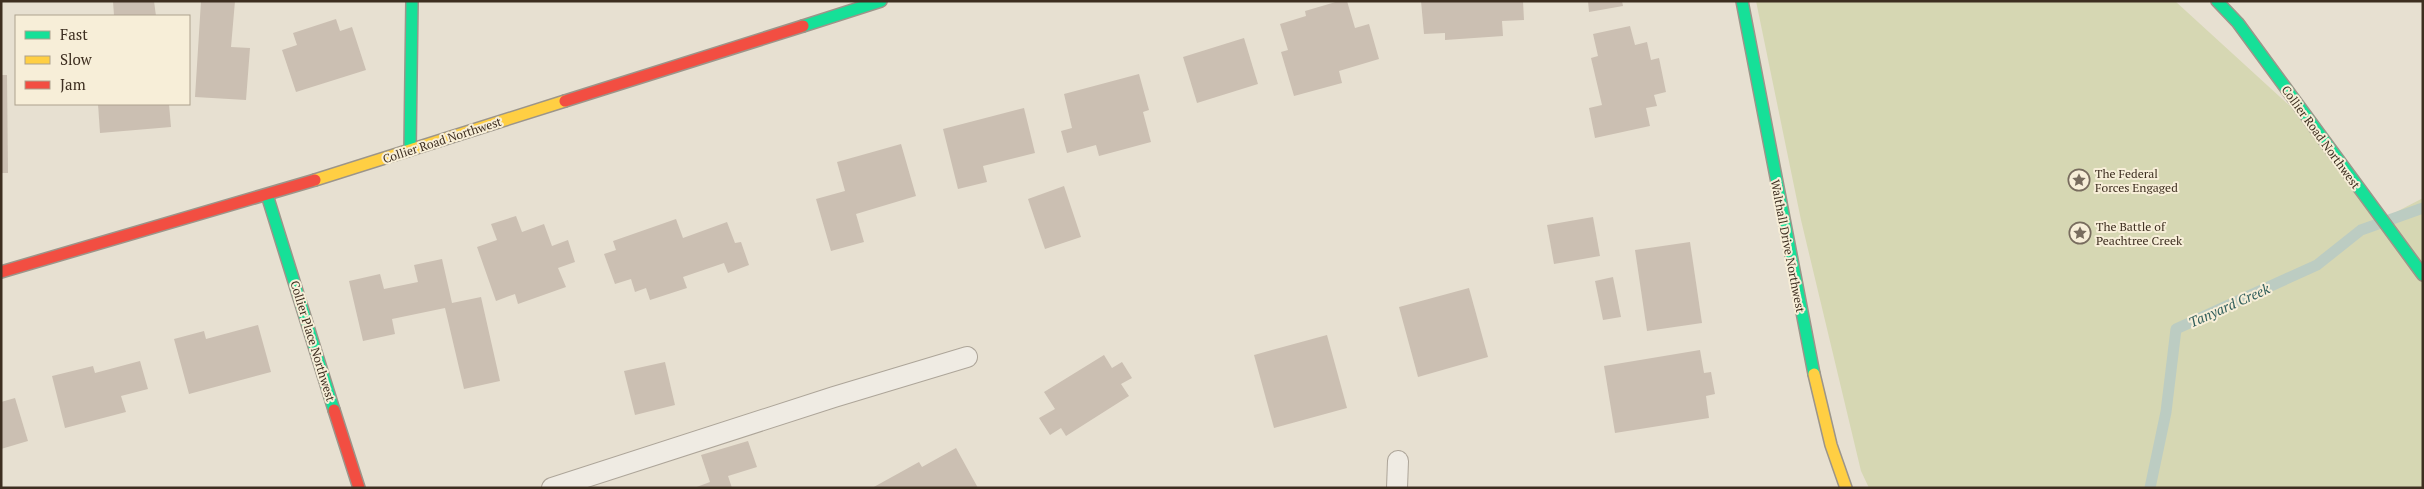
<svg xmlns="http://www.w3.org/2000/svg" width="2424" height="489" font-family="'PT Serif',serif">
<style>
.green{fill:#d6d7b3}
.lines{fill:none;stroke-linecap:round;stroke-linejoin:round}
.stream{stroke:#bcccc2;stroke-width:11}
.building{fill:#cbbfb2}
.lane-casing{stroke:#ada599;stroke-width:22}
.fast-casing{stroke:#9c958a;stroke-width:14}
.slow-casing{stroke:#9c958a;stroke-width:14}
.jam-casing{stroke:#9c958a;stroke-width:14}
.lane{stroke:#efebe3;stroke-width:20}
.fast{stroke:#16e098;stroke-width:11}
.slow{stroke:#ffcf43;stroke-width:11}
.jam{stroke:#f24e42;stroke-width:11}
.labels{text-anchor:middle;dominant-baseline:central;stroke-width:4;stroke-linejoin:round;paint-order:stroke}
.street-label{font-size:12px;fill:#3d2e20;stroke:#f7eed8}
.poi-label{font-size:12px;fill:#3d2e20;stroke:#f7eed8;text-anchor:start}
.water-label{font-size:14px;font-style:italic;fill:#2f5d5a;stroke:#f7eed8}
</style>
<rect width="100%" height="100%" fill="#e7e0d1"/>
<!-- green -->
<path class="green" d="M1756,1H2175L2290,106L2377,222L2423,198V488H1869L1861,471L1801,220Z"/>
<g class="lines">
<!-- stream -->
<path class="stream" d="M2150,488L2166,412L2176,329L2317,265L2361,230L2423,208"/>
</g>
<!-- building -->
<g class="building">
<path d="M113,1H154L156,16H114Z"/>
<path d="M201,1H235L231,47L250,48L246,100L195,97Z"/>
<path d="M1339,1H1347L1355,28L1369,24L1379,59L1339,71L1342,83L1294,96L1281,52L1288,50L1280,24L1306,16L1305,11Z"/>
<path d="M1421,1H1523L1524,20L1502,21L1503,36L1445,40V33L1424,34Z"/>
<path d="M1588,1H1622L1623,6L1589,12Z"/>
<path d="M336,19L340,31L352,27L366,70L296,92L282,50L297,45L293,33Z"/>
<path d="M1630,26L1635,45L1647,42L1651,60L1659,58L1666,92L1654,95L1657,106L1646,108L1650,126L1595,138L1589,108L1602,105L1591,58L1598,56L1593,34Z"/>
<path d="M1244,38L1258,84L1197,103L1183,57Z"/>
<path d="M1139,74L1149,110L1143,112L1151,142L1099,156L1096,145L1067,153L1061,131L1072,128L1064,94Z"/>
<path d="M1,75H7L8,173H1Z"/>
<path d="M98,104H169L171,127L100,133Z"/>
<path d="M1024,108L1035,153L983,166L987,182L958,189L943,129Z"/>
<path d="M901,144L916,196L856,214L864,242L831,251L816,199L845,191L837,162Z"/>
<path d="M1064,186L1081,237L1045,249L1028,199Z"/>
<path d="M516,216L522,232L544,224L552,246L568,240L575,262L558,268L566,287L518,304L515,294L496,301L477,247L497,240L491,224Z"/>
<path d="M1593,217L1600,256L1554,264L1547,225Z"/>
<path d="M676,219L683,238L727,222L735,243L741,242L749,265L728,273L724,263L683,277L687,288L650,300L646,288L635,292L631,279L615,284L604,254L616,250L613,241Z"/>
<path d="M1690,242L1702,323L1647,331L1635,250Z"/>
<path d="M442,259L452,303L481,297L500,381L464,389L445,308L392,319L395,334L363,341L349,281L380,274L384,289L418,282L414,265Z"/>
<path d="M1613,277L1621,317L1603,320L1595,281Z"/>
<path d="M1469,288L1488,357L1418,377L1399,307Z"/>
<path d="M258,325L271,372L189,394L174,339L204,331L206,339Z"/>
<path d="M1327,335L1347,408L1274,428L1254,355Z"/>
<path d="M1700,350L1704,373L1711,372L1715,394L1706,396L1709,418L1615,433L1604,366Z"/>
<path d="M1104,355L1112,368L1122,362L1132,378L1121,384L1129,396L1066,436L1061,428L1050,435L1039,418L1055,409L1044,392Z"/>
<path d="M140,361L148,389L121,396L126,412L65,428L52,376L93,366L95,373Z"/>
<path d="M665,362L675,405L635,415L624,371Z"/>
<path d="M15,398L28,441L1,449V402Z"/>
<path d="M748,441L757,467L728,476L732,488H694L710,482L701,455Z"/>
<path d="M956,448L978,488H872L919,462L922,467Z"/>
</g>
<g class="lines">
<!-- lane casing -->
<g class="lane-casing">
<g id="lane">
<path d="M552,488L834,397L967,357"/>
<path d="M1397,488L1398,461"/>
</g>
</g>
<!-- fast casing -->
<g class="fast-casing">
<g id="fast">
<path d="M1742,1L1814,374"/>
<path d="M2217,1L2238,23L2423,275"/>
<path d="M803,26L881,1"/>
<path d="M410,150L412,1"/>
<path d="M267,195L334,410"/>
</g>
</g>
<!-- slow casing -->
<g class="slow-casing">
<g id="slow">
<path d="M315,180L565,101"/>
<path d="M1814,374L1831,445L1846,488"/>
</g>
</g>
<!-- jam casing -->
<g class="jam-casing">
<g id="jam">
<path d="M565,101L803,26"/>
<path d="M1,272L315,180"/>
<path d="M334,410L359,488"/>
</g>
</g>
<!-- lane -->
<use href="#lane" class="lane"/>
<!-- fast -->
<use href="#fast" class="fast"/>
<!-- slow -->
<use href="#slow" class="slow"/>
<!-- jam -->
<use href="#jam" class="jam"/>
</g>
<!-- icons -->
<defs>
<g id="sight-ring" transform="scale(1.125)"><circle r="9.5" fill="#f7eed8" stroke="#786c5e" stroke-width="1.5"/><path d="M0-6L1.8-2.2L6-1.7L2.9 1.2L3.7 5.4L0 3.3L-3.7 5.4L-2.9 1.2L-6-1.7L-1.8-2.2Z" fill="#786c5e"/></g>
</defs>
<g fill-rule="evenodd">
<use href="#sight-ring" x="2079" y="180"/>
<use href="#sight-ring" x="2080" y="233"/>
</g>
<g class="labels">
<!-- street labels -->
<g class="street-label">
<text transform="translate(2321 137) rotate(54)">Collier Road Northwest</text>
<text transform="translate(442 140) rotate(-18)">Collier Road Northwest</text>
<text transform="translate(1788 246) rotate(79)">Walthall Drive Northwest</text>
<text transform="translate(313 341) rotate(73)">Collier Place Northwest</text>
</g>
<!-- poi labels -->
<g class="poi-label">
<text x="2095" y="173">The Federal<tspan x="2095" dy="14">Forces Engaged</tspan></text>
<text x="2096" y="226">The Battle of<tspan x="2096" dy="14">Peachtree Creek</tspan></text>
</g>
<!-- water labels -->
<g class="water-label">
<text transform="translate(2229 305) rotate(-24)">Tanyard Creek</text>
</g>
</g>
<!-- border -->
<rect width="2424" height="489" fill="none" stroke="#3d2e20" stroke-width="5"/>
<!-- legend -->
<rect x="15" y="15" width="175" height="90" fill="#f7eed8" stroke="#ada18e"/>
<rect x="25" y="31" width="25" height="8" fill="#16e098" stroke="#ada18e"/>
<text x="60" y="40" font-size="15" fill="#3d2e20">Fast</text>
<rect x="25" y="56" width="25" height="8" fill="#ffcf43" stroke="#ada18e"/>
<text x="60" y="65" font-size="15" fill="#3d2e20">Slow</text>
<rect x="25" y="81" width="25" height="8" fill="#f24e42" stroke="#ada18e"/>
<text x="60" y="90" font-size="15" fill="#3d2e20">Jam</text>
</svg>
